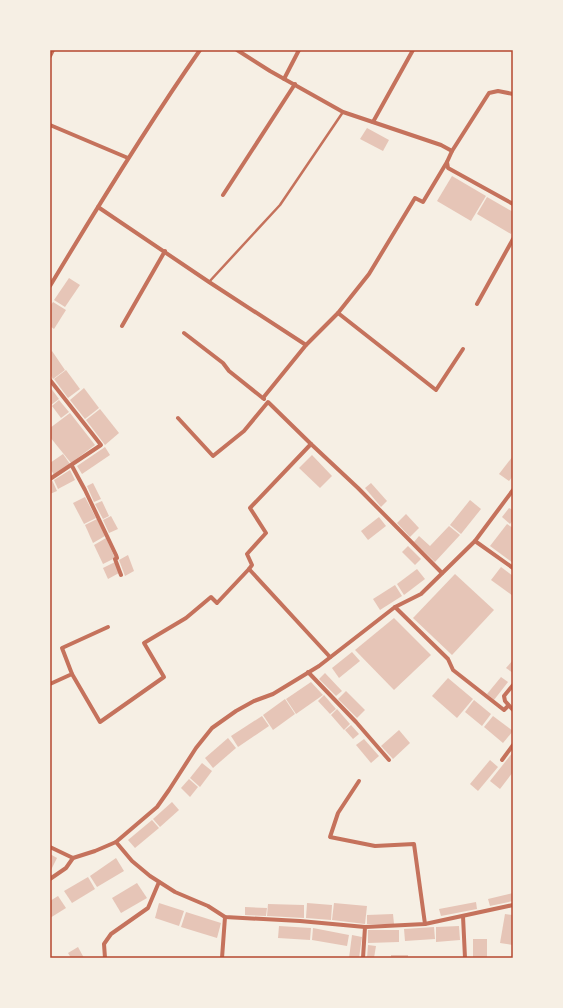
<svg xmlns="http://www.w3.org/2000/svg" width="563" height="1008" font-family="Poppins,sans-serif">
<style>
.building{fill:#e6c5b7}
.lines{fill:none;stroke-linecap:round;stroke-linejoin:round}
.service{stroke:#c5725c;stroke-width:2.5}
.minor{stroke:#c5725c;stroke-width:4}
.neatline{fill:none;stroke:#b5482f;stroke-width:1.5}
</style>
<rect width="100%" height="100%" fill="#f6efe4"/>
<!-- building -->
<g class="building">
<path d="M367,128L389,140L383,151L360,139Z"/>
<path d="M452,176L486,196L471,221L437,201Z"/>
<path d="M487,197L513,212V230L511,234L477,214Z"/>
<path d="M69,278L80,285L65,307L54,300Z"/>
<path d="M53,302L66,310L54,329L50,326V306Z"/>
<path d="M52,351L65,370L53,379L50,374V353Z"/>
<path d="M66,370L80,389L68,398L54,379Z"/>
<path d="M50,387L59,399L51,405L50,404Z"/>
<path d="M84,388L99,408L85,419L70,400Z"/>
<path d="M59,400L69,412L61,418L52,406Z"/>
<path d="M100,409L119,433L105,445L86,420Z"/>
<path d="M70,413L95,445L71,463L50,437V428Z"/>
<path d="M105,447L110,455L82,474L77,466Z"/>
<path d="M63,454L70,464L54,475L50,468V463Z"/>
<path d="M312,455L332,476L320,488L299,468Z"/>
<path d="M513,456V476L509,481L499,474Z"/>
<path d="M70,470L75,480L58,489L54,480Z"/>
<path d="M52,480L57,491L50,494V481Z"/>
<path d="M93,483L101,499L94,502L87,486Z"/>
<path d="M371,483L387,501L381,507L365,488Z"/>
<path d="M85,497L96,518L84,524L73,503Z"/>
<path d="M470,500L481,509L461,534L450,525Z"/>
<path d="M102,501L109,516L103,519L95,504Z"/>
<path d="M509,508L513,510V520L510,524L502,517Z"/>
<path d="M406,514L419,528L410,537L397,523Z"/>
<path d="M111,516L118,529L109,533L103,520Z"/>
<path d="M379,517L386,526L368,540L361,531Z"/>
<path d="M97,519L105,536L93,543L85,525Z"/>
<path d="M507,524L513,528V563L490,546Z"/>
<path d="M449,526L460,535L435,562L414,542L419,536L430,546Z"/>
<path d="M106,538L115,558L103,564L94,545Z"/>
<path d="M408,546L421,559L415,565L402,552Z"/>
<path d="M128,555L134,571L125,576L119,560Z"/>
<path d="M115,562L119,573L108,579L103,568Z"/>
<path d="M501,567L513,576V596L491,580Z"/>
<path d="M417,569L425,579L404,595L397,584Z"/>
<path d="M455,574L494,610L452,655L413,618Z"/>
<path d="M395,585L402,596L380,610L373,599Z"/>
<path d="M394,618L431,655L394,690L355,650Z"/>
<path d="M352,652L360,661L339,678L332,668Z"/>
<path d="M513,660V673L506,668Z"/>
<path d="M325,673L342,691L336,696L319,679Z"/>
<path d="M501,677L508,682L494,700L487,694Z"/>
<path d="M448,678L473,699L457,718L432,696Z"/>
<path d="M311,682L323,695L296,714L286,699Z"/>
<path d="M346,691L365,710L357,718L338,699Z"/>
<path d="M324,695L336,709L330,714L318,701Z"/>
<path d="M285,699L295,714L273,730L263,715Z"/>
<path d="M474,700L491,714L482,726L465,712Z"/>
<path d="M337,709L350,724L344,730L331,715Z"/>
<path d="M262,716L269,726L238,747L231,736Z"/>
<path d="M493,716L513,731L503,743L484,727Z"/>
<path d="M351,725L359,734L353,739L345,730Z"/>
<path d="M399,730L410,743L393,759L381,746Z"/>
<path d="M228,738L236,748L213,768L205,758Z"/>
<path d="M364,739L379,756L371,763L356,745Z"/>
<path d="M513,752V772L500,789L490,781Z"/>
<path d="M490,760L498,767L478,791L470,784Z"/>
<path d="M202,763L212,771L200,787L190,778Z"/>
<path d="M189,779L198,787L190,797L181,788Z"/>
<path d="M172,802L179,810L160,827L153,819Z"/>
<path d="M152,820L159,828L135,848L128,840Z"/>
<path d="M50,854L57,858L50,872Z"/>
<path d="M116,858L124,871L97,887L90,876Z"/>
<path d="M88,877L95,889L72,903L64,891Z"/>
<path d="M137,883L147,898L121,913L112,898Z"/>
<path d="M513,893V901L490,906L488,899Z"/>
<path d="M58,896L66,908L50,918V901Z"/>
<path d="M476,902L477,909L441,916L439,909Z"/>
<path d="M159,903L184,911L179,926L155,918Z"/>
<path d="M307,903L332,905L331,920L306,918Z"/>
<path d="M334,903L367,906L365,924L332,920Z"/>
<path d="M268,904L304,905V918L267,916Z"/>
<path d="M245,907L267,908L266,916L245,915Z"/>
<path d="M186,912L221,923L217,938L181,927Z"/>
<path d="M393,914L394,924H367V915Z"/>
<path d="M505,914L513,915V945L500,943Z"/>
<path d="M279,926L311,928L310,940L278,938Z"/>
<path d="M459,926L460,940L436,942V927Z"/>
<path d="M434,927L435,939L405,941L404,929Z"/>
<path d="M313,928L349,935L347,946L312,940Z"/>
<path d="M368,930H399V942L368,943Z"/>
<path d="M352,935L362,937L359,958H349Z"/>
<rect x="473" y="939" width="14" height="19"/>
<path d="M368,945L376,946L374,958H367Z"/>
<path d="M78,947L84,958H71L68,953Z"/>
<rect x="391" y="955" width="17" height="3"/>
</g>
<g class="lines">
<!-- service -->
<path class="service" d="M209,282L280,205L343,112"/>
<!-- minor -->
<g class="minor">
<path d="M237,50L270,71L343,112L441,145L452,151L489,93L498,91L513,94"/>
<path d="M50,56L53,50"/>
<path d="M284,79L299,50"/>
<path d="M373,122L413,50"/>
<path d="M50,125L128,158"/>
<path d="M452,151L447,162L448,168L513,204"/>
<path d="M223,195L295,84"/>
<path d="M98,207L209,282L306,345"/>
<path d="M50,286C98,206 147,126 200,50"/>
<path d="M477,304L513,239"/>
<path d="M338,313L436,390L463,349"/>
<path d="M122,326L165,251"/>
<path d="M184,333L223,363L229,371L264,399"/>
<path d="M50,380L101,445L50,479"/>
<path d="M263,398L306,345L338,313L369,274L415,198L423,202L447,162"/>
<path d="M178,418L213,456L244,431L268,402L311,444"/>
<path d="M72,466L85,490L116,555L117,558L115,559L121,575"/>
<path d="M475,541L513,568"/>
<path d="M395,607L448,659L453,670L504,710L508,706"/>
<path d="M330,657L249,569L252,565L247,554L266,533L250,508L311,444L358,488L442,573"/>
<path d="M308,672L356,722L389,760"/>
<path d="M72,674L100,722L164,677L144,643L186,618L211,597L217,603L249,569"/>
<path d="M50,684L72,674L62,648L108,627"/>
<path d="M513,685L504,696L505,701L513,710"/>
<path d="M502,760L513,745"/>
<path d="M359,781L338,813L330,837L375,846L414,844L425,924"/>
<path d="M116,842L132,861L150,876L175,892L208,906L225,917L300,921L365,927"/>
<path d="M50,847L73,858"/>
<path d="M50,879L66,868L73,858L95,851L116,842L157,807L169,790L196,748L212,728L236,711L254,701L273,694L319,666L395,607L421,594L475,541L513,490"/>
<path d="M463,916L465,958"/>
<path d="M105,958L104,944L111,934L148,908L159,882"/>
<path d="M222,958L225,917"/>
<path d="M363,958L365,927L425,924L513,905"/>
</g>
</g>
<!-- border -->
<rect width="563" height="1008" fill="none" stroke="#f6efe4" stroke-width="102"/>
<rect x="51" y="51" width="461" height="906" class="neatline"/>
</svg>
